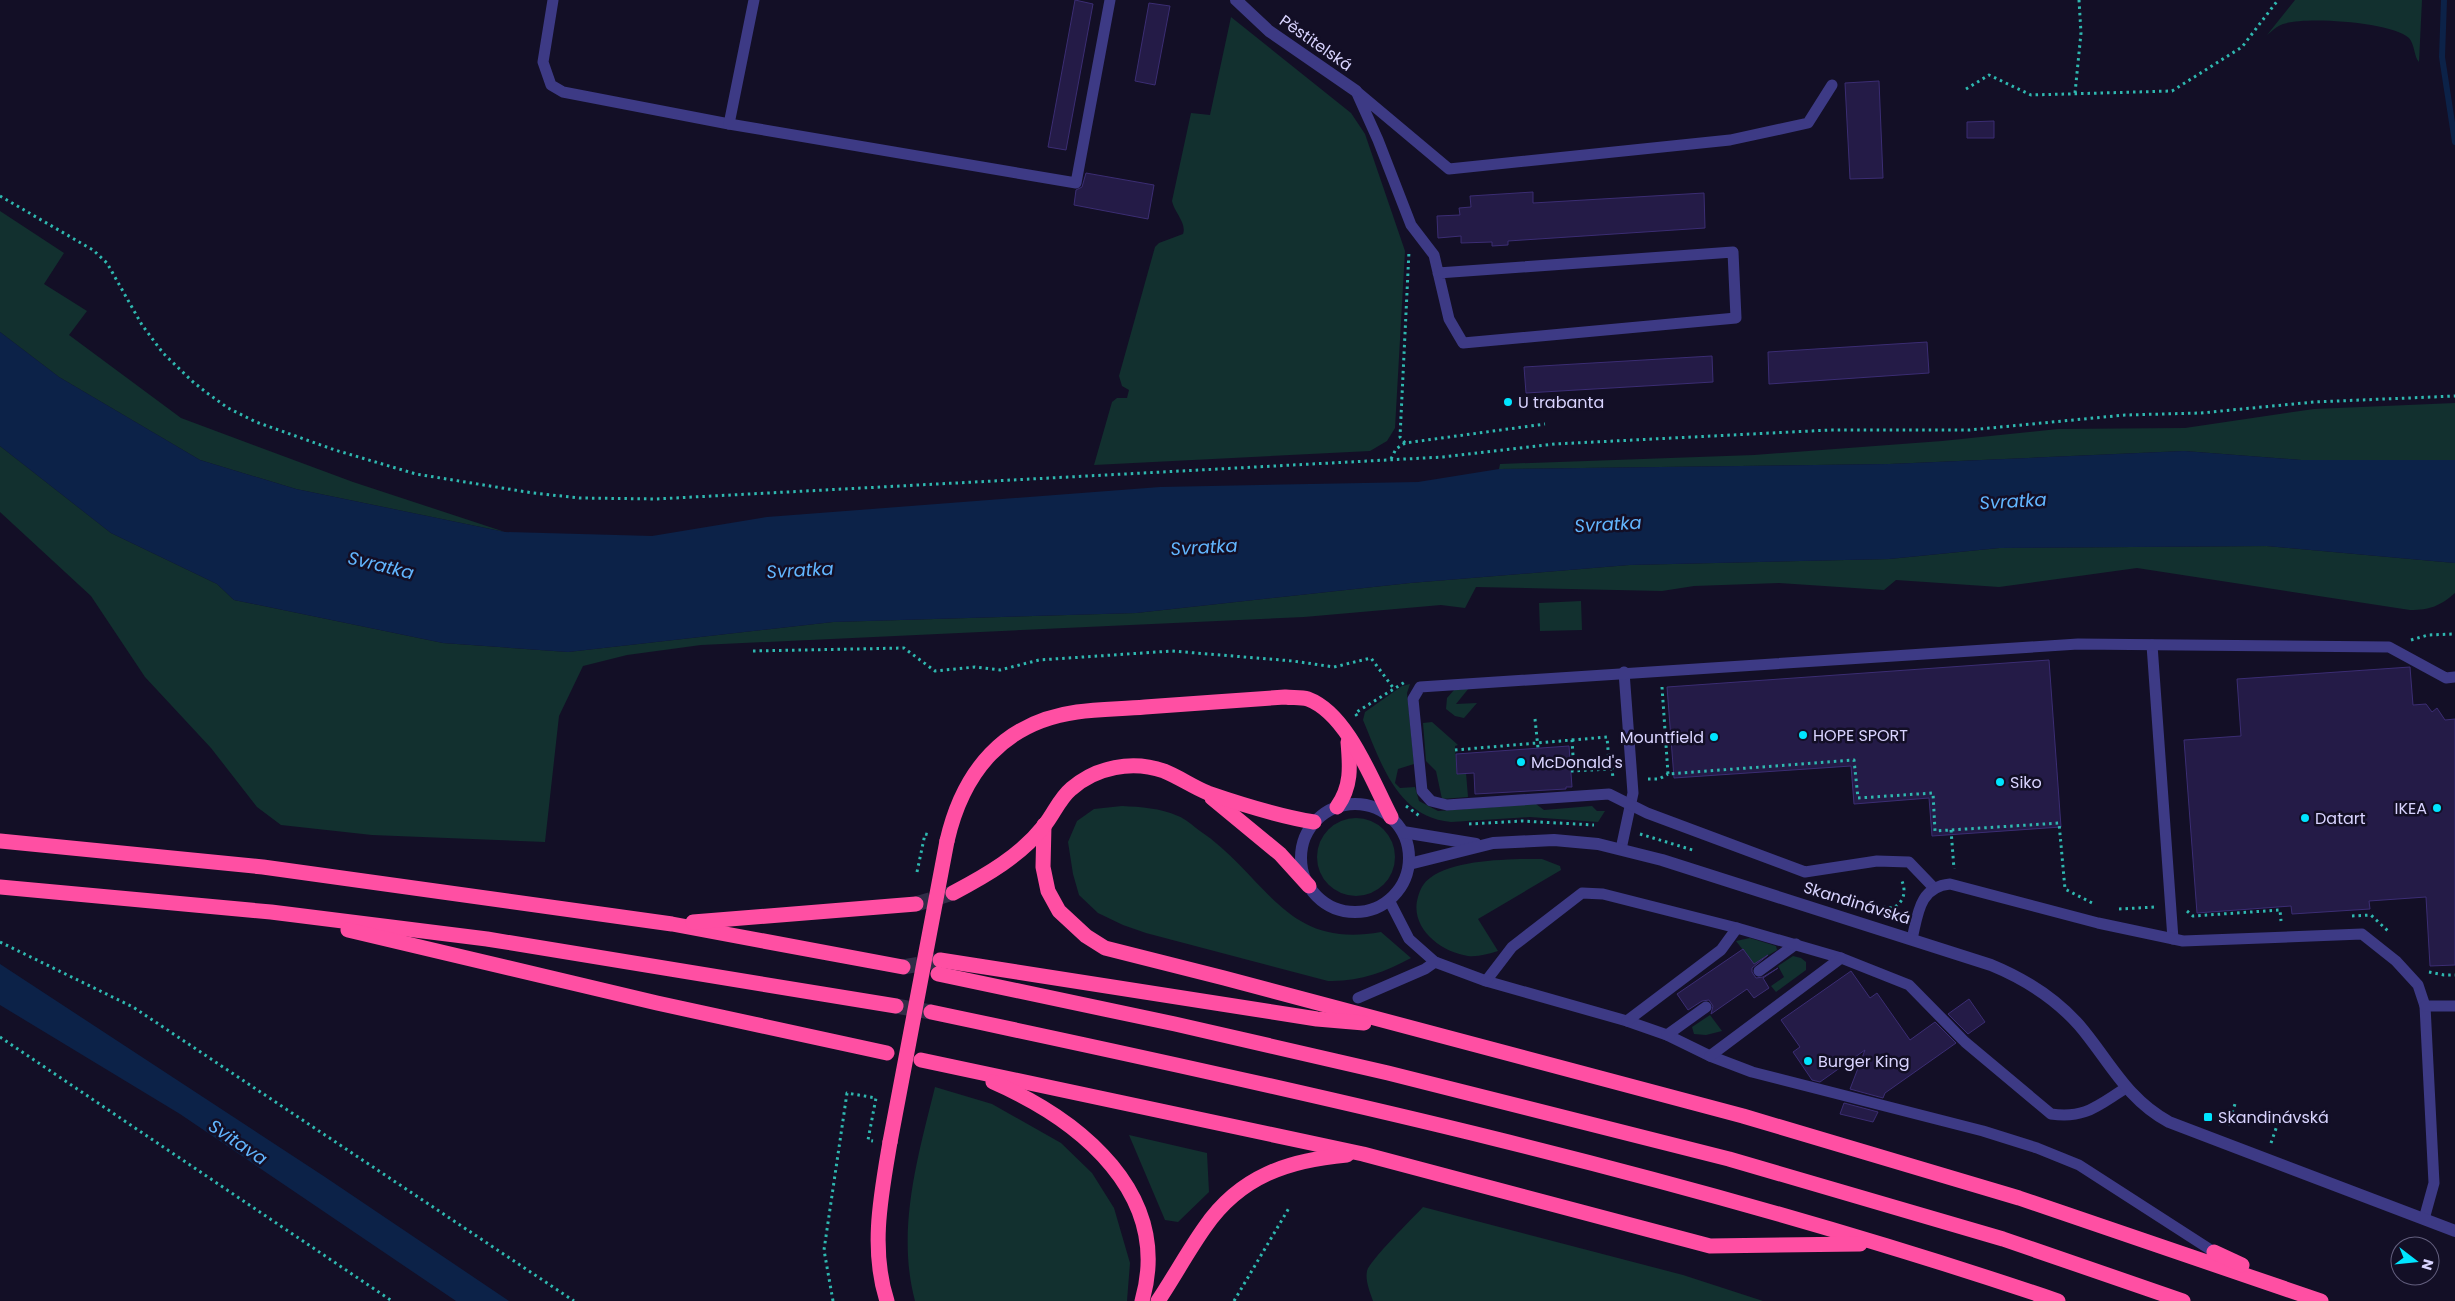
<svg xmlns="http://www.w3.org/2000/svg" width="2455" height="1301" font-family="Poppins,sans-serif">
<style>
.green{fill:#12302f}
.water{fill:#0c2248}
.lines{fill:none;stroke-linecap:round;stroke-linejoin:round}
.stream{stroke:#0c2248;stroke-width:6}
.building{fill:#241b47;stroke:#3b2d73}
.highway-tunnel{stroke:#312d47;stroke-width:15;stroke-dasharray:15 8;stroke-linecap:butt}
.path{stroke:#2fb8b0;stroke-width:3;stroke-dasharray:2.5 4;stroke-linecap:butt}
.lane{stroke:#3d3a85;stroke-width:11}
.street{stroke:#3d3a85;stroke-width:12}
.highway{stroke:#ff4fa3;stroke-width:15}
.highway-bridge{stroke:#ff4fa3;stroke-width:15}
.poi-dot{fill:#00e5ff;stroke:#130f26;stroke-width:2}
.labels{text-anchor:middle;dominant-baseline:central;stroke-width:5;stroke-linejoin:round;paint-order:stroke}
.street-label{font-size:16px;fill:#d9d4ff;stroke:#130f26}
.poi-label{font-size:16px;fill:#d9d4ff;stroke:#130f26;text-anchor:start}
.water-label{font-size:18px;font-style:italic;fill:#62b6ff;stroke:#130f26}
</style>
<rect width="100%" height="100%" fill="#130f26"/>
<!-- green -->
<g class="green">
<path d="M2295,0H2422L2419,62C2414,57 2415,45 2409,38C2392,22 2305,16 2283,24C2277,26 2272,31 2267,35Z"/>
<path d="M1231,17L1351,113L1365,134L1405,251L1395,428L1387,441L1370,451L1094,465L1112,402L1117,398H1127L1129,390L1122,386L1119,376L1155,247L1159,243L1183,234C1187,223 1174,212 1172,201L1191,113L1210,115Z"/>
<path d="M0,211L64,253L44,284L87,311L69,335L181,418L353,482L505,532L296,489L200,460L59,377L0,332Z"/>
<path d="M2455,403V460H2301L2184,451L1890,464L1499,469L1500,464L1754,455L1942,441L2058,429L2185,428L2314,409Z"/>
<path d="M0,446L111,533L217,584L234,600L443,643L568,652L833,622L1136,613L1410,583L1629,565L1889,559L1999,548L2267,546L2455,563V593C2440,606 2430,610 2410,610L2137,568L1999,587L1896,580L1884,590L1779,583L1694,586L1662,591L1476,587L1465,608L1441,605L1304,617L701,645L627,655L583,666L559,716L545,842L372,835L281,825L257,807L211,748L145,677L91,596L0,512Z"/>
<path d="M1581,601L1582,630L1540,631L1539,603Z"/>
<path d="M1410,684L1407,693L1414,764L1398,769L1395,783L1400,788L1415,787L1419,801L1438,811L1536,804L1544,810L1592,806L1597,811H1605L1598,822L1530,817L1451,822C1397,817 1381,763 1363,720L1365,712L1402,686Z"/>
<path d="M1469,688L1456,704L1477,703L1464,718L1455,716L1446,709L1447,698L1454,690Z"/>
<path d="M1432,722L1458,745L1455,746L1457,774L1466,773L1468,797L1442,799L1436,771L1426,761L1423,723Z"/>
<path d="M1122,806C1141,807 1160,808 1178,816C1186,819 1193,826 1200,831C1267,876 1284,950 1381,932L1411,958C1385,972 1359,982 1328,981L1146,933L1123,925L1098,913L1079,895L1073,874L1068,842L1077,821L1094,809Z"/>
<circle cx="1356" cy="857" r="39"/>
<path d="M1542,859L1560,866L1561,870L1478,919L1498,951C1488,954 1478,957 1468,956C1440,952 1409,927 1418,897C1420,889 1424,882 1430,878C1455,859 1512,859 1542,859Z"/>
<path d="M1750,938L1776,946L1777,950L1754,964L1736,941Z"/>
<path d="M1793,956L1801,958L1806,962V970L1776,992L1771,986L1784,977L1778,966Z"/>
<path d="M1710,1015L1722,1031L1706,1035L1694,1034L1692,1027Z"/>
<path d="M935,1087L992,1104L1061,1143L1092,1173L1114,1208L1130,1263L1127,1301H915C896,1230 918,1156 935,1087Z"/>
<path d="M1129,1135L1207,1153L1209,1192L1178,1222L1165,1220Z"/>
<path d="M1423,1207L1683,1275L1763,1301H1373C1370,1292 1365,1281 1367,1271C1370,1260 1413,1218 1423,1207Z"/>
</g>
<!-- water -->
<g class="water">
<path d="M0,332L59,377L200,460L296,489L505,532L652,536L767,517L1160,487L1418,482L1499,469L1890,464L2184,451L2301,460H2455V563L2267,546L1999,548L1889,559L1629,565L1410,583L1136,613L833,622L568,652L443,643L234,600L217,584L111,533L0,446Z"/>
<path d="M0,964L325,1177L509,1301H456L180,1114L0,1005Z"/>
</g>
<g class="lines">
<!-- stream -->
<path class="stream" d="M2444,0L2442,57L2455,142"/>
</g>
<!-- building -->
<g class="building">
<path d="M1075,0L1093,4L1066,150L1048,147Z"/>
<path d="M1149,3L1170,6L1155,85L1135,81Z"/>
<path d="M1879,81L1883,178L1850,179L1845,83Z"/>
<path d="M1994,121V138H1967V122Z"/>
<path d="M1086,173L1154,185L1148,219L1074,205L1076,190L1082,187Z"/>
<path d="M1533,192V203L1704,193L1705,228L1508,241V245L1492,246V242L1461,243V236L1438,238L1437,216L1460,215L1459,208L1471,207L1470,196Z"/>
<path d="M1927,342L1929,373L1769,384L1768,352Z"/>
<path d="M1712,356L1713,382L1526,393L1524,367Z"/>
<path d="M2049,660L2061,827L1932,836L1929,798L1854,804L1851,766L1674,778L1667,687Z"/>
<path d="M2410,667L2413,705L2426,704L2432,712L2437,708L2445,720L2455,719V965L2430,966L2426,897L2369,901L2370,909L2292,914L2291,906L2197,913L2184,740L2241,736L2237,679Z"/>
<path d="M1569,746L1572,787H1566V789L1475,794L1474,773L1457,774L1456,754Z"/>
<path d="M1743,949L1754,964L1768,955L1752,968V972L1756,978L1763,977L1778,968L1763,978L1769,988L1754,998L1747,989L1711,1014L1713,1006L1709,1000L1702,1001L1688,1010L1677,994Z"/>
<path d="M1851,971L1870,998L1877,993L1910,1040L1935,1022L1956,1043L1885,1093L1883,1098L1850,1089L1865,1050L1820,1082L1812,1080L1793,1052L1800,1047L1781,1020Z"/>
<path d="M1969,999L1985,1022L1968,1034L1948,1014Z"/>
<path d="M1844,1103L1878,1112L1873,1122L1840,1114Z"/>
</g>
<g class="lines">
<!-- highway-tunnel -->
<g class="highway-tunnel">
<path d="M916,904L953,893"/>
<path d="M903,967L936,961"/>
<path d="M896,1006L931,1012"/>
</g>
<!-- path -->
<g class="path">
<path d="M1966,89L1989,75L2031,95L2172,91L2242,47L2278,0"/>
<path d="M2075,93L2081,33L2079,0"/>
<path d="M0,196L93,250L107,263L142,325L163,353L192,381L207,393L228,408L256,422L335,450L416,474L533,493L580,498L656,499L1443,457L1555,444L1830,430H1969L2125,415L2201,413L2314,402L2455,396"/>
<path d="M1405,443L1400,437L1409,251"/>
<path d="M1391,459L1396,449L1405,443L1545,424"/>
<path d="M2411,640L2428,635L2455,634"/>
<path d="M753,651L904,648L935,671L975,667L1000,670L1039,660L1172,651L1293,661L1334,667L1371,658L1394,689"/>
<path d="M1662,687L1668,774L1854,760L1858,798L1933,793L1935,831L2059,823L2065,889L2094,904"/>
<path d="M1357,716L1355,713L1405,682"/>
<path d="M1535,719L1538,748"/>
<path d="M1572,740L1607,737L1609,762L1612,769"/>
<path d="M1455,750L1572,740L1574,771"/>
<path d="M1571,771L1612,769L1613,778"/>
<path d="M1648,779H1659L1668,774"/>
<path d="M1406,806L1421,817"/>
<path d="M1469,824L1522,821L1594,825"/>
<path d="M1951,830L1954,869"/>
<path d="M1640,834L1696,851"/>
<path d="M917,872L925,834L930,835"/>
<path d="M1814,888L1871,906L1893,908C1904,902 1907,891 1901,879"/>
<path d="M2119,909L2155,907"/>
<path d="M2187,911L2193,916L2280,910L2281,921"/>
<path d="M2352,916L2371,915L2389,932"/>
<path d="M0,942L133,1007L574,1301"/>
<path d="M2429,972L2444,975H2455"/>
<path d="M0,1037L392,1301"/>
<path d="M2228,1125L2236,1101"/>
<path d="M2271,1143L2280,1117"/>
<path d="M833,1301L824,1250L847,1093L876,1098L868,1140L873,1141"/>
<path d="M1234,1301L1289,1208"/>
</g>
<!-- lane -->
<g class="lane">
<path d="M553,0L543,62L551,85L563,92L729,124"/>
<path d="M754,0L729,124L1076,183L1110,0"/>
<path d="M1438,273L1733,252L1736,318L1463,343L1449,319L1434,255L1411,225L1378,140L1356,91L1449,169L1730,140L1808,123L1832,85"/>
<path d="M2152,645L2173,939"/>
<path d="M1621,849L1633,793L1624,672"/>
<path d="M1934,888L1909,862L1877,861L1805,872L1647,813L1609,794L1447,805L1431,801L1422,791L1413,699L1420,687L2078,644L2389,647L2446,678L2455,677"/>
<path d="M1389,900L1409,939L1435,962L1486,981L1627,1021L1667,1035L1710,1056L1752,1072L1983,1131L2037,1148L2079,1165L2214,1252"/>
<path d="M1912,939C1918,914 1919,887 1950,884L2098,923L2183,941L2362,934L2396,961L2418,985L2425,1006L2434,1183L2424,1219"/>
<path d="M1759,971L1796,944"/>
<path d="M1486,981L1512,947L1582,893L1603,894L1737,928"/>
<path d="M1358,998L1425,969L1435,962"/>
<path d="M2425,1006H2455"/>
<path d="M1627,1021L1721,950L1737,928L1841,958L1909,985L1965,1042L2051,1114C2086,1119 2098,1105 2126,1088"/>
<path d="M1667,1035L1706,1007"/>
<path d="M1710,1056L1841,958"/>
</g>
<!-- street -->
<g class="street">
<path d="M1236,0L1269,31L1356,91"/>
<circle cx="1355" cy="858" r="54"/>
<path d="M1403,832L1476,844"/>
<path d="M1409,864L1493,843L1554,840L1598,844L1662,860L1991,965C2025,979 2054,997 2079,1025C2109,1060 2126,1099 2169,1122L2455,1231"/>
</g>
<!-- highway -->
<g class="highway">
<path d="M1212,798L1280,854L1309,886"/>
<path d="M1337,807C1352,786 1350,766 1348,742"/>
<path d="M1044,825L1043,867L1048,891L1059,911L1086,936L1105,948L1224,978L1743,1116L2019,1198L2321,1301"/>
<path d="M0,841L263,867L672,924L903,967"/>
<path d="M947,841C963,771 1004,722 1077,712C1099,709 1123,709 1145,707C1192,704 1238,700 1285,697C1292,698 1301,697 1308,699C1348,714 1372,781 1391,817"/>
<path d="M0,887L271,912L487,939L896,1006"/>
<path d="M953,893C987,875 1020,856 1044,826C1054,814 1059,799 1071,789C1096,767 1132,760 1164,771C1179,777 1193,787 1208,793C1243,805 1278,816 1314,822"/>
<path d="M693,922L916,904"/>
<path d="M348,930L657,1003L887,1053"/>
<path d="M940,960L1317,1019L1364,1023"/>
<path d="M938,974L1175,1024L1388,1073L1729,1159L2003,1239L2183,1301"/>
<path d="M931,1012C1310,1092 1690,1176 2058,1301"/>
<path d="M921,1060L1363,1154L1710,1246L1860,1244"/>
<path d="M993,1082C1080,1120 1173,1194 1142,1301"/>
<path d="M2214,1252L2242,1265"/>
<path d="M887,1301C870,1249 881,1195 890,1142"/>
<path d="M1158,1301C1174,1277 1188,1251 1205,1227C1240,1176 1289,1160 1347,1155"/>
</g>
<!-- highway-bridge -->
<path class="highway-bridge" d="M890,1142L947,841"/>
</g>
<!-- markers -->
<g class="poi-dot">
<circle cx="1508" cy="402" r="5"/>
<circle cx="1803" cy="735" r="5"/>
<circle cx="1714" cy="737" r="5"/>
<circle cx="1521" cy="762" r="5"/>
<circle cx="2000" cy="782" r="5"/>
<circle cx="2437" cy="808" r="5"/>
<circle cx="2305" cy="818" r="5"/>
<circle cx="1808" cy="1061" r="5"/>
<rect x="2203" y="1112" width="10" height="10" rx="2.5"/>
</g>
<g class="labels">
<!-- street labels -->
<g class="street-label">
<text transform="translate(1316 43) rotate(35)">Pěstitelská</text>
<text transform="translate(1857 903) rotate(17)">Skandinávská</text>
</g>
<!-- poi labels -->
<g class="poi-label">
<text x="1518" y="402">U trabanta</text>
<text x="1813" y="735">HOPE SPORT</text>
<text x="1704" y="737" text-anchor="end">Mountfield</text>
<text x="1531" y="762">McDonald's</text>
<text x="2010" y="782">Siko</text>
<text x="2427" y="808" text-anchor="end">IKEA</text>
<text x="2315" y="818">Datart</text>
<text x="1818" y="1061">Burger King</text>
<text x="2218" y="1117">Skandinávská</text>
</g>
<!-- water labels -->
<g class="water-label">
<text transform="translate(2013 501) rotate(-3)">Svratka</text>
<text transform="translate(1608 524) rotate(-3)">Svratka</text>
<text transform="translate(1204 547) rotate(-3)">Svratka</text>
<text transform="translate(381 565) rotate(14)">Svratka</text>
<text transform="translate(800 570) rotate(-3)">Svratka</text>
<text transform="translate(238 1142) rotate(34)">Svitava</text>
</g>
</g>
<!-- north arrow -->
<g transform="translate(2415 1261) rotate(106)"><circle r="24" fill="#130f26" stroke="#625e7d"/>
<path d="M0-4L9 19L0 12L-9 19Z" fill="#00e5ff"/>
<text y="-8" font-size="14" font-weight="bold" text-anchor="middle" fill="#d9d4ff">N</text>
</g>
</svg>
